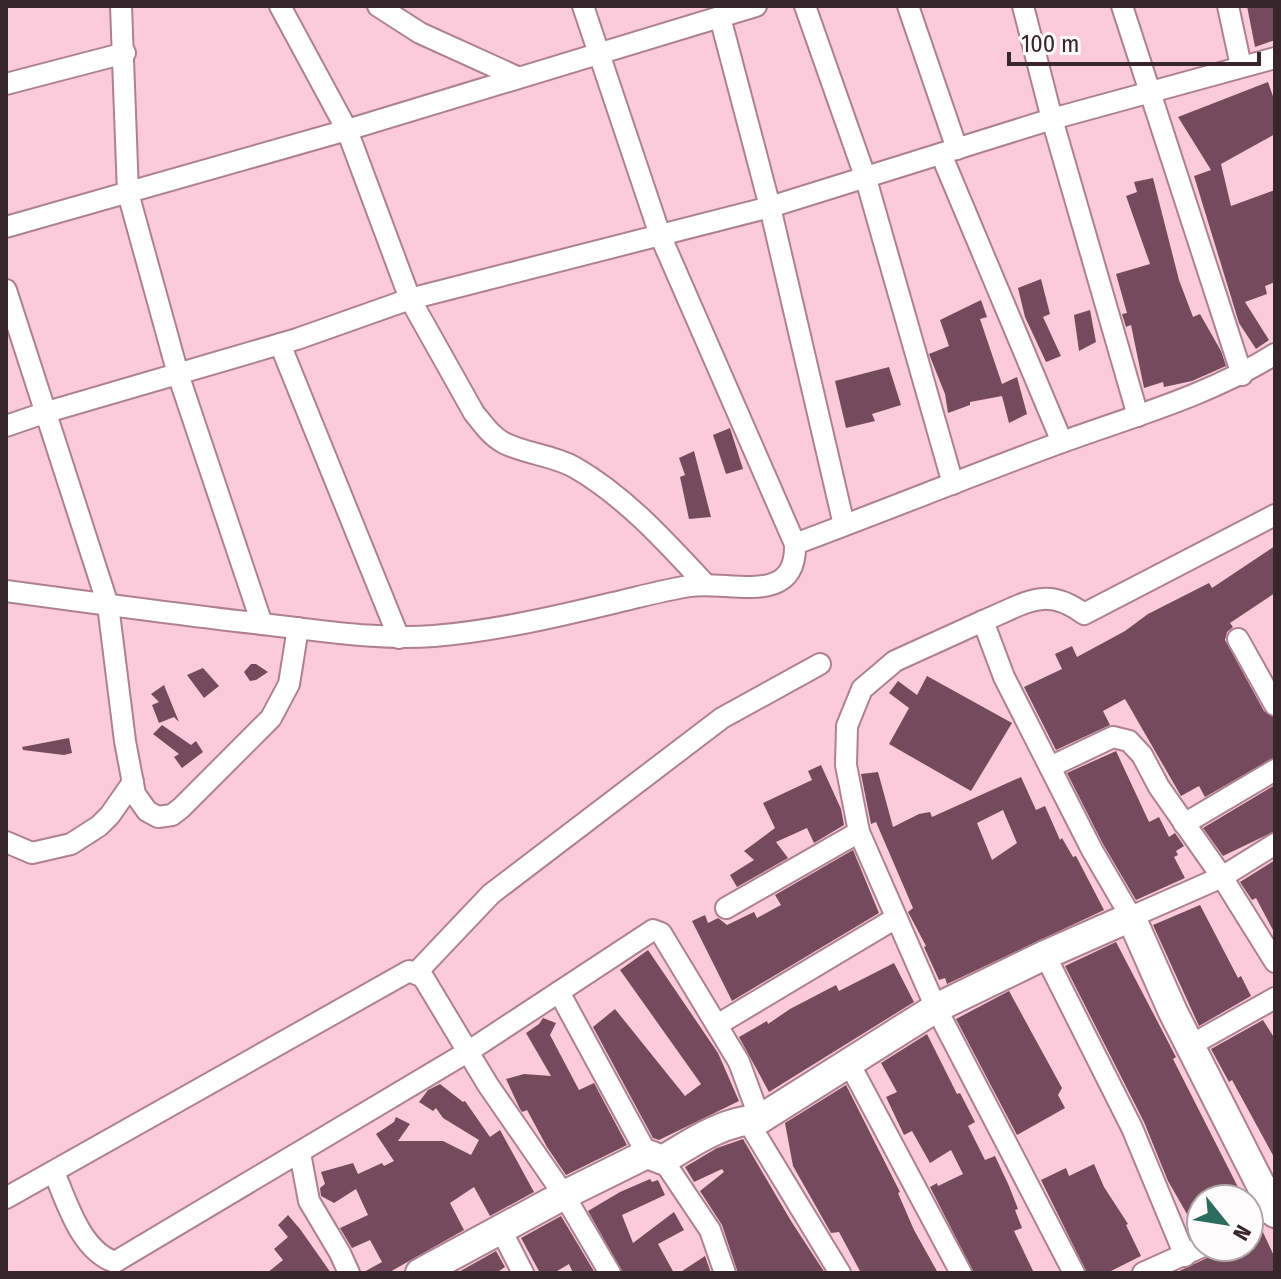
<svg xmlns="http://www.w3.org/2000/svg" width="1281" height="1279" font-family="'Fira Sans Condensed',sans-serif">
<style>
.building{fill:#734b5a;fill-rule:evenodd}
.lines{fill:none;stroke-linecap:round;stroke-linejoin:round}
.street-casing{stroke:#ad8191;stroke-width:24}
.secondary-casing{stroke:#ad8191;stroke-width:32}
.street{stroke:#fff;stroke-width:20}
.secondary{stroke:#fff;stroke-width:28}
</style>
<rect width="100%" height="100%" fill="#fbcbdc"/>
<!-- building -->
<g class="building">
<path d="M1247,6H1275V40L1255,47Z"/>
<path d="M1268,82L1275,102V134L1221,164L1231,206L1275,190V282L1265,286L1267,294L1245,302L1269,340L1256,349L1239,323L1194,176L1211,170L1178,117Z"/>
<path d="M1153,178L1179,280L1193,317L1200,314L1221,351L1226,366L1192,381L1164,387L1163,382L1144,388L1131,325L1126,327L1122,314L1127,313L1116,274L1150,264L1126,196L1137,192L1134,182Z"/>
<path d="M1041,279L1050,314L1043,317L1061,356L1046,362L1025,317L1018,288Z"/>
<path d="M981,300L987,317L980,319L1002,384L1017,377L1027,414L1009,423L1002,396L970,402V405L948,413L945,394L929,354L949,346L940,320Z"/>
<path d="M1090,310L1096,342L1079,351L1074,315Z"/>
<path d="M889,367L901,405L872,414L875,421L846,428L835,381Z"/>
<path d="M730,428L743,469L726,474L713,435Z"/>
<path d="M694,451L711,517L689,519L680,477L685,475L679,458Z"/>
<path d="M1275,546V593L1230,623L1233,627L1227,632L1225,640L1264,711L1275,718V757L1205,797L1199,786L1181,796L1125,699L1103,711L1110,725L1056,750L1024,687L1062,669L1055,654L1072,646L1077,657L1125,631L1148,614L1209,583L1212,588Z"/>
<path d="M251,664H256L268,672L256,680L250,681L244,672Z"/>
<path d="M203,668L219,686L204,698L187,675Z"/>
<path d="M927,676L1012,723L971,791L889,744L909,708L889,693L898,681L917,695Z"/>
<path d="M164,685L179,722L174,717L159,723L152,705L159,702L151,694Z"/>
<path d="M162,725L191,745L196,741L203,752L182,768L174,757L179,754L153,734Z"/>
<path d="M69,738L72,753L64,755L23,750L22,747Z"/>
<path d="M1116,751L1149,822L1159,817L1169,837L1175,833L1184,846L1176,851L1178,855L1174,857L1185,878L1136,900L1103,844L1067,773Z"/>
<path d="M821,765L841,809L844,825L814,843L807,828L776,842L788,858L737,887L730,875L754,860L744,851L775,828L763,803L812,780L808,771Z"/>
<path d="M878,772L893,827L919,814L930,812L932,817L1021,777L1036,810L1045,806L1060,840L1062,838L1073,857L1076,856L1104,910L947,984L945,978L939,980L924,947L926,946L908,912L913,908L876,822L871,824L861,774ZM1003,810L1017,843L992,860L977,823Z"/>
<path d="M1275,785V831L1223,856L1203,828Z"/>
<path d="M853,850L879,913L732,1001L692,921L705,915L708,923L718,918L727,925L754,912L757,918L781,905L775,895Z"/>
<path d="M1275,860V934L1256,898L1252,900L1240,882Z"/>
<path d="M1200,905L1238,978L1241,976L1251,996L1199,1026L1153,925Z"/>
<path d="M1116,942L1176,1057L1173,1059L1244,1199H1201V1234L1199,1235L1168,1181L1144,1122L1065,966Z"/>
<path d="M648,950L718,1053L739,1101L659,1140L653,1138L593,1027L615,1009L685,1096L701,1084L620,970Z"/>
<path d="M894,963L914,1002L769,1092L739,1037L767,1021L768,1024L790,1009L836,985L839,991Z"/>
<path d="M1009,991L1062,1088L1058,1095L1065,1108L1017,1135L956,1019Z"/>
<path d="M543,1018L556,1023L550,1035L579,1090L594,1083L627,1145L566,1175L547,1147L527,1110L522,1112L519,1107L506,1079L524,1074L551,1076L526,1033L539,1024Z"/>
<path d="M1263,1020L1275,1039V1159L1232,1080L1229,1082L1211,1049Z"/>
<path d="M927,1034L957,1094L960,1093L975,1122L968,1126L985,1160L995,1156L1009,1186L1018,1209L1015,1210L1022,1228L1014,1231L1034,1273H974L930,1187L937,1183L938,1186L963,1174L951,1150L930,1163L912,1131L904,1135L886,1097L897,1092L881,1063Z"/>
<path d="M440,1084L463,1102L465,1101L490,1137L500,1130L534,1192L490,1216L474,1187L450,1203L464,1230L388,1273H362L382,1262L370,1240L352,1248L340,1228L368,1215L356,1189L334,1203L321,1196L320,1188L325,1184L321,1172L353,1163L358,1174L382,1163L384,1166L394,1161L376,1134L394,1122L396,1117L410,1124L398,1141H443L471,1155L479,1140L443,1118L436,1108L433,1111L419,1102L428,1090Z"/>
<path d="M846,1085L900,1192L898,1193L914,1230L938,1273H861L839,1232L831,1233L793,1166L785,1123Z"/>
<path d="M743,1139L791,1221L825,1273H738L722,1225L700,1191L724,1172L722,1169L694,1182L685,1167L717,1148Z"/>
<path d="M1094,1164L1104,1187L1128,1224L1126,1225L1141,1256L1107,1273H1087L1041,1180L1066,1168L1069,1176Z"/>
<path d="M650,1179L652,1182L658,1180L665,1195L622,1215L633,1243L674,1212L684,1230L658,1244L674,1273H623L588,1211L620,1192Z"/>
<path d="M288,1215L300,1229L331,1273H267L283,1260L274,1249L288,1237L278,1225Z"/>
<path d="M561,1216L595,1273H573L569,1264L554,1273H540L521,1238Z"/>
<path d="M1261,1228L1275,1258V1273H1175L1207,1258L1214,1247H1249V1233Z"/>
<path d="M496,1251L505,1267L496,1273H457Z"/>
<path d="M705,1256L711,1273H679Z"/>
</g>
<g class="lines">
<!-- street casing -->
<g class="street-casing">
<g id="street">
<path d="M121,6L128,193L178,374L262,624"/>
<path d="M280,6L347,130L410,299L474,413C483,424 491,436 504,443C526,454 552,455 574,467C625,496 666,542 706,585"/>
<path d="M378,6L420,33L517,77"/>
<path d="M805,6L866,179L953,484"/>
<path d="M908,6L957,149"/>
<path d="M1023,6L1052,119L1138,416"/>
<path d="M1122,6L1242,375"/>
<path d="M1228,6L1241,66"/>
<path d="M720,17L770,207L844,525"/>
<path d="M6,84L125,53"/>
<path d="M941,154L1062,442"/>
<path d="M6,227L347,130L756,6"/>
<path d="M6,290L108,605L125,741L135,794L147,811L158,817L172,815L181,808L271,718L289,684L298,628"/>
<path d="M280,344L399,638"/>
<path d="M6,426L47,412L297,339L410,299L770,207L1052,119L1275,58"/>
<path d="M795,544C884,511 972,475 1062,442C1134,416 1210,395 1275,354"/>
<path d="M6,591C94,603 182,615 271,625C325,631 379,640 434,636C494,631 555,617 613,603C639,597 664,590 690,586C729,580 797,608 795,544L660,235L583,6"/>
<path d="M983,621C1024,605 1044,584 1084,614L1275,515"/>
<path d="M1238,639L1275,705"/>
<path d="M1050,767L1113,737L1129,741L1142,755L1159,787L1222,877L1275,962"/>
<path d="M1184,824L1275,770"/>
<path d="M6,842L32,853L71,844L99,826L110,815L133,782"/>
<path d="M726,908L859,832"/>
<path d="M1045,955L1132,1128L1185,1256"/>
<path d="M417,972L491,894L722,718L820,664"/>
<path d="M559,992L647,1154"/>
<path d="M717,1025L896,918"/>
<path d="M1191,1045L1275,998"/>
<path d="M849,1063L961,1273"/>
<path d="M747,1120L840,1273"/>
<path d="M300,1153L309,1201L340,1253L349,1273"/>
<path d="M663,1160L710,1230L725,1273"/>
<path d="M54,1172C67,1203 81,1251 115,1262L469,1051L653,930L661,933L739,1062L760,1119"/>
<path d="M6,1198L409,971L423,977L488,1085L564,1195L610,1273"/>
<path d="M1249,1220L1275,1205"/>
<path d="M500,1228L523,1273"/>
<path d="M1074,1273L936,1008L859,832L846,765L847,726L862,689L895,661L983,621L1004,677L1092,850L1131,917L1222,877L1275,844"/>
<path d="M1143,1273L1201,1247"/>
</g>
</g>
<!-- secondary casing -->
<g class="secondary-casing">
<path id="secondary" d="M420,1273L564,1195L647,1154L663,1160C694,1141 723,1121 760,1119L936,1008L1045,955L1131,917L1173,1012L1275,1213"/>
</g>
<!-- street -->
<use href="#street" class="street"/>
<!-- secondary -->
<use href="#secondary" class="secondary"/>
</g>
<!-- border -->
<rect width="1281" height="1279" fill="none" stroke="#38262d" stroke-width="16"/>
<!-- north arrow -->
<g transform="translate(1225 1223) rotate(120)"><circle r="38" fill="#fffafb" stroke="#afa5a9" stroke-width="2"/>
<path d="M0-6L14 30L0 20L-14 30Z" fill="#2a6c5d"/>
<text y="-12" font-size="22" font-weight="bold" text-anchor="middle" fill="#38262d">N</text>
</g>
<!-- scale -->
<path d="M1009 52v12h250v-12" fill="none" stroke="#38262d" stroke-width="4"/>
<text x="1021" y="52" font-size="24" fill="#38262d" stroke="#fffafb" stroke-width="6" paint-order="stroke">100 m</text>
</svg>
